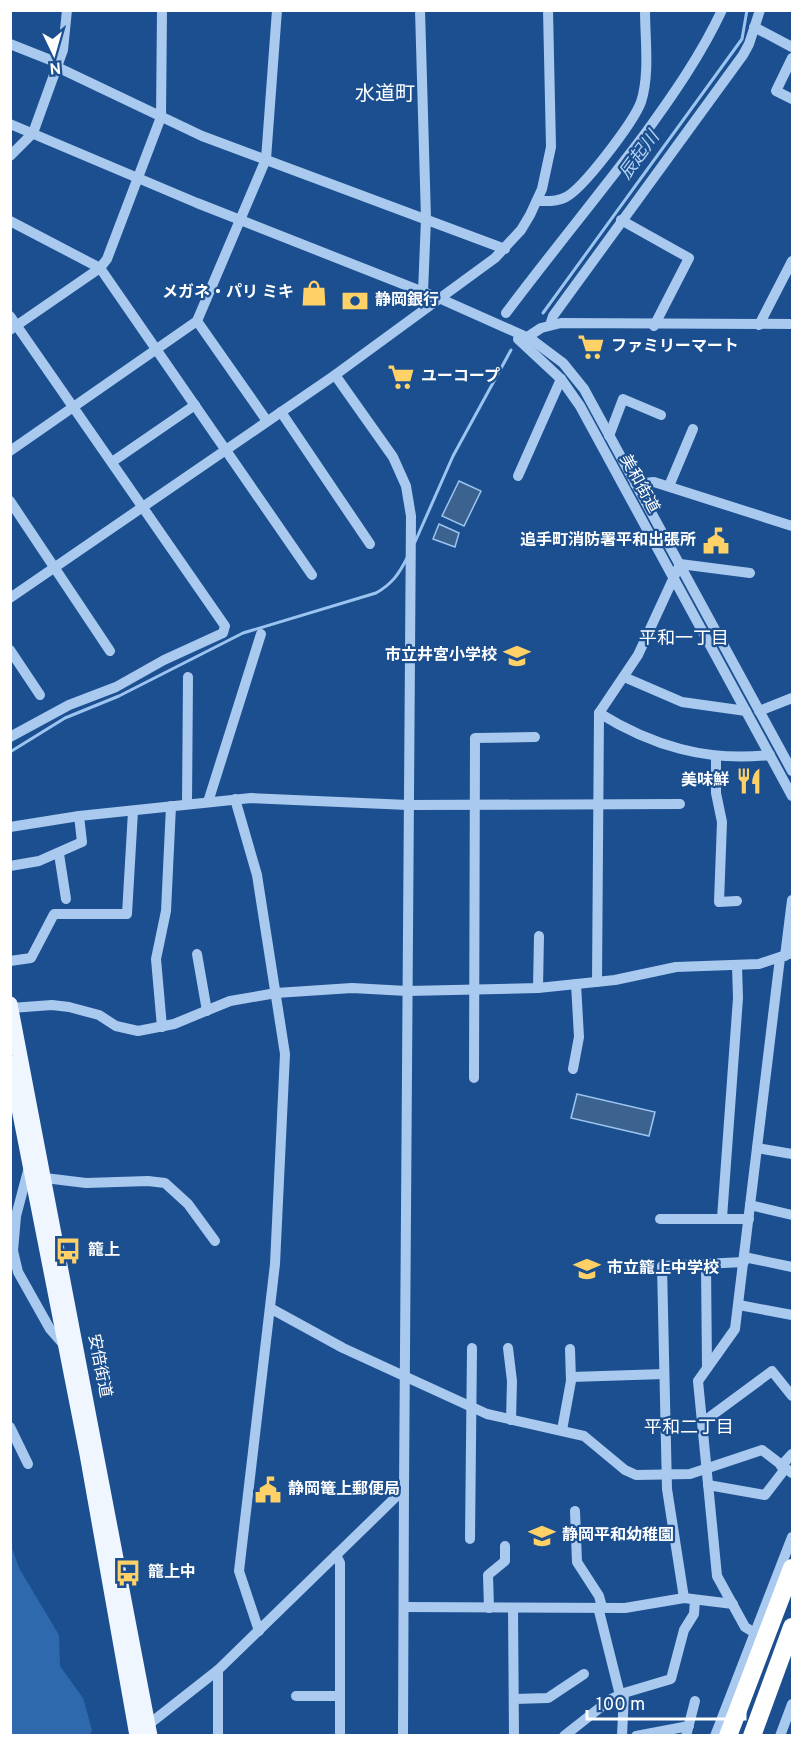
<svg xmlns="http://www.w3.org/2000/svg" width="803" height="1746" font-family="Overpass,'Noto Sans JP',sans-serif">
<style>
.green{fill:#2e69ad}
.water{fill:#3c6290;stroke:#9cc4f0;stroke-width:1.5}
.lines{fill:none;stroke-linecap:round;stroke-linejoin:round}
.stream{stroke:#9cc4f0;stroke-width:3}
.minor{stroke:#a9c9ee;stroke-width:10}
.major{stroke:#f0f6ff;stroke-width:15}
.highway{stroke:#fff;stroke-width:18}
.labels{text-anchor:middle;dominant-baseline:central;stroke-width:4.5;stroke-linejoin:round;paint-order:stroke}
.poi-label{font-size:16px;font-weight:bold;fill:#fff;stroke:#1b4f8f;text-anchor:start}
.street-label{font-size:16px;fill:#fff;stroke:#1b4f8f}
.water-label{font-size:18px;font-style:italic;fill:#b5d3f5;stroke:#1b4f8f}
.neighbourhood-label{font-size:18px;fill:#fff;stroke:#1b4f8f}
.quarter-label{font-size:20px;fill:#fff;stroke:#1b4f8f}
</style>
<rect width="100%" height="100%" fill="#1b4f8f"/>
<!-- green -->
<path class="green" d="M11,1545L19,1568L59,1635L60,1666L83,1698L92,1730L90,1735H11Z"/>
<!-- water -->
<g class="water">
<path d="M459,481L481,491L464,526L442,516Z"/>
<path d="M439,524L459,533L455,547L433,539Z"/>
<path d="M577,1094L655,1112L649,1136L571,1118Z"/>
</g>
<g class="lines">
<!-- stream -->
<g class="stream">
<path d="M543,313L742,39L747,10"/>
<path d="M415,542L453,456L511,350"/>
<path d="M10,752L65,718L119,696L243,633L376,593C392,584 399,574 407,558"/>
</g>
<!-- minor -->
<g class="minor">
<path d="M420,10L426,219L423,292"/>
<path d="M754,27L792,47"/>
<path d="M10,44L58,63"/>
<path d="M792,58L776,91L792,99"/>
<path d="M57,67L202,136L505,249"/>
<path d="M10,124L197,203L441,299L531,339L563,363L584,389L792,771"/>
<path d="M10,156L33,133L63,50L67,10"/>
<path d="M537,201C546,201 556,202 564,198C582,191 634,121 641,102C650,74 645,39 645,10"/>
<path d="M621,220L689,258L654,326"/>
<path d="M10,221L100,268L312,575"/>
<path d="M506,313C551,253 599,195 644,135C673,95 701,55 722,10"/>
<path d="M10,316L225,626L223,633L164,660L116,687L69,705L10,737"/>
<path d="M197,321L267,421"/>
<path d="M550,325L553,316L743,55L749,44L760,10"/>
<path d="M759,325L792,261"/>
<path d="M10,330L100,268L107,259L161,117L162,10"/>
<path d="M526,338L541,328L561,323L792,324"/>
<path d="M518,339L561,379L580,406L792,796"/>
<path d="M281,412L370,544"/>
<path d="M609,436L623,399L661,415"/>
<path d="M10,451L197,321L266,159L277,10"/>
<path d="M112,462L195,405"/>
<path d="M518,476L561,379"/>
<path d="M635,484L654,482L792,526"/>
<path d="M669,486L693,429"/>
<path d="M10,501L110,651"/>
<path d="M10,598L335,375"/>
<path d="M10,650L40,695"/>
<path d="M624,677L682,702L746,711"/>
<path d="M759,711L792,698"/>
<path d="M599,713C652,746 707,762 770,755"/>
<path d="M716,757V793L722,822L719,902L737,901"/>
<path d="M235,799L257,875L285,1054L275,1264L239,1571L259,1631"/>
<path d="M208,802L261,634"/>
<path d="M187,804L188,677"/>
<path d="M10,827L79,816L251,798L408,805L680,804"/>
<path d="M59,854L66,899"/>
<path d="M10,866L39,861L82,842L79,816"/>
<path d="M197,954L207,1011"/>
<path d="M785,956L792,900"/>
<path d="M10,961L31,958L54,914H127L133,811"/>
<path d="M597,982L599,713L638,655L680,564L750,573"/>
<path d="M538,988L539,936"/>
<path d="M11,1008L52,1005L69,1007L99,1015L116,1026L138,1031L174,1024L230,1001L276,993L352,988L407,991L538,988L615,980L676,967L759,964L792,953"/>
<path d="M162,1027L156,959L166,911L171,806"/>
<path d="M573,1069L579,1037L576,984"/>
<path d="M474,1078L475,738L535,737"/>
<path d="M757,1148L792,1154"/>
<path d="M29,1167L16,1216L13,1251L18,1272L50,1329L64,1345"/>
<path d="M45,1178L86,1183L148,1181L165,1183L188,1204L215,1241"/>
<path d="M750,1205L792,1215"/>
<path d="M722,1218L738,998L737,966"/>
<path d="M660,1219H749"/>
<path d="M744,1257L792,1267"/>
<path d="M706,1265L707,1367"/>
<path d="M739,1305L792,1315"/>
<path d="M270,1308L343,1348L487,1414L584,1436L625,1470L636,1475L690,1474L762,1450L792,1473"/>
<path d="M508,1348L512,1381L511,1420"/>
<path d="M571,1377L664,1374"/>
<path d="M703,1422L772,1371L792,1396"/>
<path d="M10,1427L28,1464"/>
<path d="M562,1430L571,1381L570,1349"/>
<path d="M781,1466L792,1454"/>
<path d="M708,1485L765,1495L785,1469"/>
<path d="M575,1511L577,1562L599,1596L602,1607"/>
<path d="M470,1539L472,1348"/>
<path d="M336,1555L340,1563V1736"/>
<path d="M684,1598L667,1489L662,1266L744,1262"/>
<path d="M404,1607L625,1608L684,1598L733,1604"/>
<path d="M598,1607L620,1695"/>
<path d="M489,1608L488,1575L505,1561V1546"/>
<path d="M513,1608L514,1736"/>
<path d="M755,1633L745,1627L717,1576L698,1381L735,1329L780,958"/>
<path d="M218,1670V1736"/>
<path d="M296,1696H340"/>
<path d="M514,1699L548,1698L584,1674"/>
<path d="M148,1725L218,1670L404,1489L411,516L406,486L393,457L335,375L495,258L521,230L530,215L542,189L551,147L548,10"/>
<path d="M403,1736L404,1489"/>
<path d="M564,1736L611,1699L624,1693"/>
<path d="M622,1736L624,1693L671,1679L684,1630L694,1614L695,1600"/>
<path d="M636,1736L689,1726"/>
<path d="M686,1736L695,1701"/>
<path d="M715,1736L792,1537"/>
<path d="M780,1736L792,1704"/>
</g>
<!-- major -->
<g class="major">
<path d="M10,1004L150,1736"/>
<path d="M10,1063L87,1454L137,1736"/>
</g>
<!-- highway -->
<g class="highway">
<path d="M728,1736L792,1568"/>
<path d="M752,1736L792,1627"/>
</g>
</g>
<!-- icons -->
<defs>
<g id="shop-bare" transform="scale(2.07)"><path d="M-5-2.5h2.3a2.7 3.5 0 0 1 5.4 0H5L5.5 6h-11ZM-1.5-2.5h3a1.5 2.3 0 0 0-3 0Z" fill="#ffd166" stroke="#1b4f8f" stroke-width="2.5" paint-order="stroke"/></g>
<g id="bank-bare" transform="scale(2.07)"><path d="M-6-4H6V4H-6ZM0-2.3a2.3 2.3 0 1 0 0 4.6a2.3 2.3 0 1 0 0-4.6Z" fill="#ffd166" stroke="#1b4f8f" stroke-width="2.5" paint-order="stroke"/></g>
<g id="supermarket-bare" transform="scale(2.07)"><path d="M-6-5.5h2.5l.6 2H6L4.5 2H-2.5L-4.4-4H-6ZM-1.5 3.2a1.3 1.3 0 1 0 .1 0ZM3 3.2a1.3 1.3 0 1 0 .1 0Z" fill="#ffd166" stroke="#1b4f8f" stroke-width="2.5" paint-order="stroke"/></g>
<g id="civic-bare" transform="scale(2.07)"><path d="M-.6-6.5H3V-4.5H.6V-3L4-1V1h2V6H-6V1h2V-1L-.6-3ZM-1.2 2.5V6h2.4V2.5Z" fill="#ffd166" stroke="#1b4f8f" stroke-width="2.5" paint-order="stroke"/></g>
<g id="school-bare" transform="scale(2.07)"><path d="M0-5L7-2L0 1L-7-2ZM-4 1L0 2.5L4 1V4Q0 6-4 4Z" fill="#ffd166" stroke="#1b4f8f" stroke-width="2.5" paint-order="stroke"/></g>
<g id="restaurant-bare" transform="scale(2.07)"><path d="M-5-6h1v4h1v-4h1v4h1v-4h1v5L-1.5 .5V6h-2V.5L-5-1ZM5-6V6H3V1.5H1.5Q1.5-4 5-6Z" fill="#ffd166" stroke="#1b4f8f" stroke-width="2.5" paint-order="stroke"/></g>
<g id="bus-bare" transform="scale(2.07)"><path d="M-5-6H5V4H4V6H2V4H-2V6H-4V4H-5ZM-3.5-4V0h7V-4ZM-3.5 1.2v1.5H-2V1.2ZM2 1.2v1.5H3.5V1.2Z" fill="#ffd166" stroke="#1b4f8f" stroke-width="2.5" paint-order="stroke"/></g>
</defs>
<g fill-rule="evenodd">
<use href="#shop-bare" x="314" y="293"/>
<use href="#bank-bare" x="355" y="301"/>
<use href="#supermarket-bare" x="591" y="347"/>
<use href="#supermarket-bare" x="401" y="377"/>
<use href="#civic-bare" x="716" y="541"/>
<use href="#school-bare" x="517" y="656"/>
<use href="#restaurant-bare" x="749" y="781"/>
<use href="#bus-bare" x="68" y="1251"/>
<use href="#school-bare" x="587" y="1269"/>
<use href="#civic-bare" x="268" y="1490"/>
<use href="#school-bare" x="542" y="1536"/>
<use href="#bus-bare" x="128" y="1573"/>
</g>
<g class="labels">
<!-- poi labels -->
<g class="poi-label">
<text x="294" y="293" text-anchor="end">メガネ・パリ ミキ</text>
<text x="375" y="301">静岡銀行</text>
<text x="611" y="347">ファミリーマート</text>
<text x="421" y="377">ユーコープ</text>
<text x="696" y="541" text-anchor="end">追手町消防署平和出張所</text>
<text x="497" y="656" text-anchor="end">市立井宮小学校</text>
<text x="729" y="781" text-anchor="end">美味鮮</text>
<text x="88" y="1251">籠上</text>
<text x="607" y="1269">市立籠上中学校</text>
<text x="288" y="1490">静岡篭上郵便局</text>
<text x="562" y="1536">静岡平和幼稚園</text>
<text x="148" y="1573">籠上中</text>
</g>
<!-- street labels -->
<g class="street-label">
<text transform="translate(639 484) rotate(61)">美和街道</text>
<text transform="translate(99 1366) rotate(79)">安倍街道</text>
</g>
<!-- water labels -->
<g class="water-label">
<text transform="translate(640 156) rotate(-54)">辰起川</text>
</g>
<!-- neighbourhood labels -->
<g class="neighbourhood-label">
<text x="684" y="639">平和一丁目</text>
<text x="689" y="1428">平和二丁目</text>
</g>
<!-- quarter labels -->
<g class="quarter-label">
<text x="385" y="95">水道町</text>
</g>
</g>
<!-- border -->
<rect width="803" height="1746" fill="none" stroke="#ffffff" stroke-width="24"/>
<!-- north arrow -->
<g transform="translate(54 54) rotate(175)" stroke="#1b4f8f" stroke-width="4.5" paint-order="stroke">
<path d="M0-4.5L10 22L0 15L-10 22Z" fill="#ffffff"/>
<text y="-9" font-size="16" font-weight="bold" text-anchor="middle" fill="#ffffff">N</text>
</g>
<!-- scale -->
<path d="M587 1710v9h158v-9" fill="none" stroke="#ffffff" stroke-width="3"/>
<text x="596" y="1710" font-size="18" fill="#ffffff" stroke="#1b4f8f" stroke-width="4.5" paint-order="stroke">100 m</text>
</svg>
